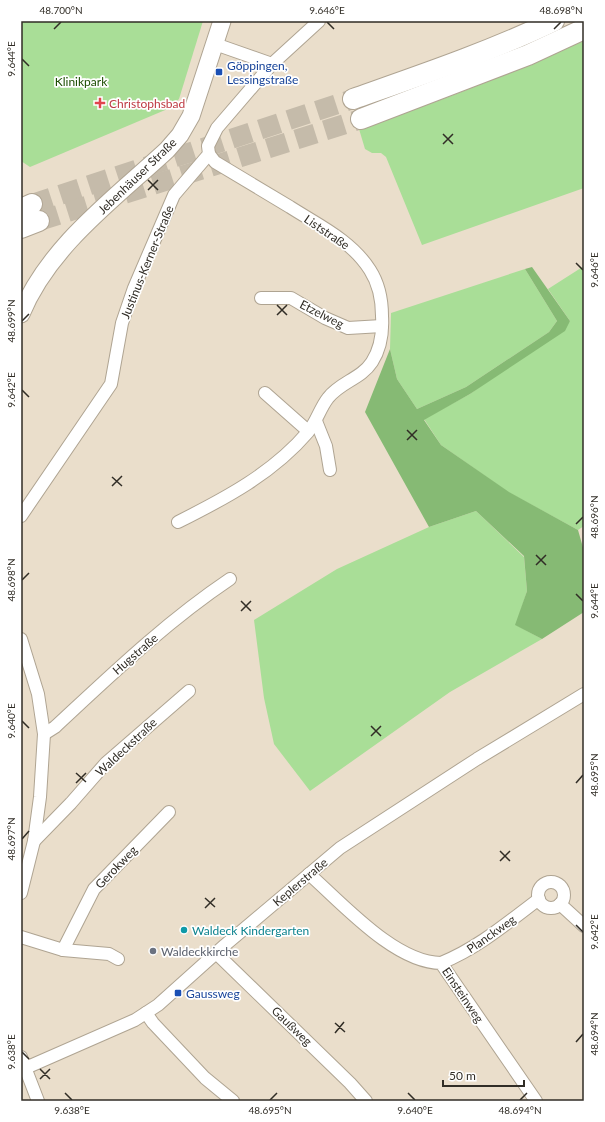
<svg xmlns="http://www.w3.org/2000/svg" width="605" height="1122" font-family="Lato,sans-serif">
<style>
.green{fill:#a9de97}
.forest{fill:#86ba74}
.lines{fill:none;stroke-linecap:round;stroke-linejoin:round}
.trunk-tunnel{stroke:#c5bbaa;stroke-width:20;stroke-dasharray:20 10;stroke-linecap:butt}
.minor-casing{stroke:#afa492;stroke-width:14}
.secondary-casing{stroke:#afa492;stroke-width:19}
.trunk-casing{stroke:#afa492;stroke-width:22}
.minor{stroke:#fff;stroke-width:12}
.secondary{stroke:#fff;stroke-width:17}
.trunk{stroke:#fff;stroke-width:20}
.ticks{fill:none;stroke:#312d26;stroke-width:1.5}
.transit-dot{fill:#1a4fb4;stroke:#fff;stroke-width:1.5}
.health-dot{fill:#e0444e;stroke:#fff;stroke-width:1.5}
.culture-dot{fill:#0f9aa8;stroke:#fff;stroke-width:1.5}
.worship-dot{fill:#6b7280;stroke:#fff;stroke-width:1.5}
.labels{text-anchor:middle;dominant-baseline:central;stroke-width:3.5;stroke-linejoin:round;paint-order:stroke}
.transit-label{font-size:12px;fill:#164399;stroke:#fff;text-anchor:start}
.park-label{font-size:12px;fill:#1c4d02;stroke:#fff}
.health-label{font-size:12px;fill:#be3a42;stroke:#fff;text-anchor:start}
.street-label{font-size:12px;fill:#312d26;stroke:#fff}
.culture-label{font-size:12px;fill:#0d838f;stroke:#fff;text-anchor:start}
.worship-label{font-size:12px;fill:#5b616d;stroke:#fff;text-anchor:start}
.neatline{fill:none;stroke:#312d26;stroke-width:1.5}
.ticks-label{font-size:10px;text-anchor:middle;fill:#312d26}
</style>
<rect width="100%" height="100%" fill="#eadecb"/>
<!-- green -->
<g class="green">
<path d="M21,21H203L179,99L170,108L30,167L21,161Z"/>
<path d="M584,38V188L422,245L386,157L381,153H372L365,149L359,129C436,102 511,75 584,38Z"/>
<path d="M584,266V526L578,530L508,492L441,445L424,419L470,394L570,321L548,289Z"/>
<path d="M525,269L557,321L549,332L466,387L417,409L397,379L390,349L391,313Z"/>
<path d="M476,511L524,557L527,591L516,625L542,639L450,692L310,791L274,744L264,698L254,620L337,569L429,527Z"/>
</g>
<!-- forest -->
<path class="forest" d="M532,267L570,321L565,331L470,394L424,420L441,445L509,492L578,530L584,551V612L542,639L515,625L527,591L524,556L476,511L429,527L365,412L390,349L397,379L417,409L466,387L549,332L557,321L525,269Z"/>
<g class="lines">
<!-- trunk-tunnel -->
<g class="trunk-tunnel">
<path d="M32,204L353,99"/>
<path d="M39,221L361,119"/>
</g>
<!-- minor casing -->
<g class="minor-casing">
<g id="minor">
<path d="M215,44L272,64"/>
<path d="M261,298H291L325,318L348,328L382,326"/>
<path d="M265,393L308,431"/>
<path d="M316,421L326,446L330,470"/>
<path d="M21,516L111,384L122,323L134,288L174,195L209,154L208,146L217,128L272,64L319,21"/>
<path d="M178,522C226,498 273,473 308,432C317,421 320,408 328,398C340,382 361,379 372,362C381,348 383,332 382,316C382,299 379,284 370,270C351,240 318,225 290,207C265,192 240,177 215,162L209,154"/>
<path d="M21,639L38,694L44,734L40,797L34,841L21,893"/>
<path d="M44,734L55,727C111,675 166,622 230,579"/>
<path d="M34,841L71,803L106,763L189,691"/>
<path d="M309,874C342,903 395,963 441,963L536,1101"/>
<circle cx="551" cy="895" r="13"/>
<path d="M560,904L584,926"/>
<path d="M21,937L63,950L109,954L118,959"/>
<path d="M63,950L94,889L169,812"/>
<path d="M216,953L350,1083L366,1101"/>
<path d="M441,963C478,948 507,923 539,899"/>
<path d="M146,1013L153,1023L205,1078L233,1101"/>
<path d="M21,1057L38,1101"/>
<path d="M21,1070L135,1020L158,1005L225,945L340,848L477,759L584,694"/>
</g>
</g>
<!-- secondary casing -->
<g class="secondary-casing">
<path id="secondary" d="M21,314C49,246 114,199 167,150L180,135L191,116L222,21"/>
</g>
<!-- trunk casing -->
<g class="trunk-casing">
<g id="trunk">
<path d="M353,99C421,75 489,52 554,21"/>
<path d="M361,119L528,55L584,29"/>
<path d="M21,209L32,204"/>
<path d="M21,228L39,221"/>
</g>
</g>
<!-- minor -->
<use href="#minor" class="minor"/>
<!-- secondary -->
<use href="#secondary" class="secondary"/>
<!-- trunk -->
<use href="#trunk" class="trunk"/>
</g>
<!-- ticks -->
<path class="ticks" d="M327,22L334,29M54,29L61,22M554,29L561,22M22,59L29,66M443,134L453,144M443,144L453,134M148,180L158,190M148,190L158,180M576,263L583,270M277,305L287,315M277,315L287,305M22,321L29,314M22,390L29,397M407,430L417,440M407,440L417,430M112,477L122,486M112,486L122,476M576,524L583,517M536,555L546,565M536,565L546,555M22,580L29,573M576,594L583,601M241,601L251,611M241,611L251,601M22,721L29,728M371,726L381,736M371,736L381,726M76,773L86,782M76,783L86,773M576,783L583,775M22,839L29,831M500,851L510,861M500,861L510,851M205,898L215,907M205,908L215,898M576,925L583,932M335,1023L345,1032M335,1033L344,1022M576,1042L583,1034M22,1052L29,1059M40,1069L50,1079M40,1079L50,1069M65,1093L72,1100M408,1093L415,1100M270,1100L277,1093M520,1100L527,1093"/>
<!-- markers -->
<g class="transit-dot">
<rect x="215" y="68" width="8" height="8" rx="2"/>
<rect x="174" y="989" width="8" height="8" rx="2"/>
</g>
<path class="health-dot" d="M98 97h4v4h4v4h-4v4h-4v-4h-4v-4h4z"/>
<circle class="culture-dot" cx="184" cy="930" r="4"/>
<circle class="worship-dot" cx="153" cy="951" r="4"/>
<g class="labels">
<!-- transit labels -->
<g class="transit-label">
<text x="227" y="65">Göppingen,<tspan x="227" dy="14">Lessingstraße</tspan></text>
<text x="186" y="993">Gaussweg</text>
</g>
<!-- park labels -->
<g class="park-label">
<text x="81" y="81">Klinikpark</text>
</g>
<!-- health labels -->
<g class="health-label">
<text x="109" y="103">Christophsbad</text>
</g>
<!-- street labels -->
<g class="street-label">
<text transform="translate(137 176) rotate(-44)">Jebenhäuser Straße</text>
<text transform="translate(327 232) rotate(34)">Liststraße</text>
<text transform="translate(147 262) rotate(-68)">Justinus-Kerner-Straße</text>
<text transform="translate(322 314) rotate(27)">Etzelweg</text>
<text transform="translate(135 654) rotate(-41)">Hugstraße</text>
<text transform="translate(126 747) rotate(-43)">Waldeckstraße</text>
<text transform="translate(116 867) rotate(-46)">Gerokweg</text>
<text transform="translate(300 882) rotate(-40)">Keplerstraße</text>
<text transform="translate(491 934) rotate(-35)">Planckweg</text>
<text transform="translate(463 995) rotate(56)">Einsteinweg</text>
<text transform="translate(292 1026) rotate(44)">Gaußweg</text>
</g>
<!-- culture labels -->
<g class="culture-label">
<text x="192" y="930">Waldeck Kindergarten</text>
</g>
<!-- worship labels -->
<g class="worship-label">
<text x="161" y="951">Waldeckkirche</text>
</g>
</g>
<!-- border -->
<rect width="605" height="1122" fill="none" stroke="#ffffff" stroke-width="44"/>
<!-- scale -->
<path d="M443 1080v6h81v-6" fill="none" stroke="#312d26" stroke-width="2"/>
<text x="449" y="1080" font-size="12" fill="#312d26" stroke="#ffffff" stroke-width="3" paint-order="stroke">50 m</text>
<rect x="22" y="22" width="561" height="1078" class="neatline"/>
<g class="ticks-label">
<text x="61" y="14">48.700°N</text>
<text x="327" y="14">9.646°E</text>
<text x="561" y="14">48.698°N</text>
<text transform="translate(11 59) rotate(-90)" y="4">9.644°E</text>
<text transform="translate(594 270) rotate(-90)" y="4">9.646°E</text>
<text transform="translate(11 321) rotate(-90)" y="4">48.699°N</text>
<text transform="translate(11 390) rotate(-90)" y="4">9.642°E</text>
<text transform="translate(594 517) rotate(-90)" y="4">48.696°N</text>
<text transform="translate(11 580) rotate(-90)" y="4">48.698°N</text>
<text transform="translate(594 601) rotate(-90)" y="4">9.644°E</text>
<text transform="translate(11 721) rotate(-90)" y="4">9.640°E</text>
<text transform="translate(594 775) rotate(-90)" y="4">48.695°N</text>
<text transform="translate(11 839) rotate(-90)" y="4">48.697°N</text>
<text transform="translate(594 932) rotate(-90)" y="4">9.642°E</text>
<text transform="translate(594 1034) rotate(-90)" y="4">48.694°N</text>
<text transform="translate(11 1052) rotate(-90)" y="4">9.638°E</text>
<text x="72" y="1114">9.638°E</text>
<text x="270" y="1114">48.695°N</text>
<text x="415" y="1114">9.640°E</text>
<text x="520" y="1114">48.694°N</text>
</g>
</svg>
